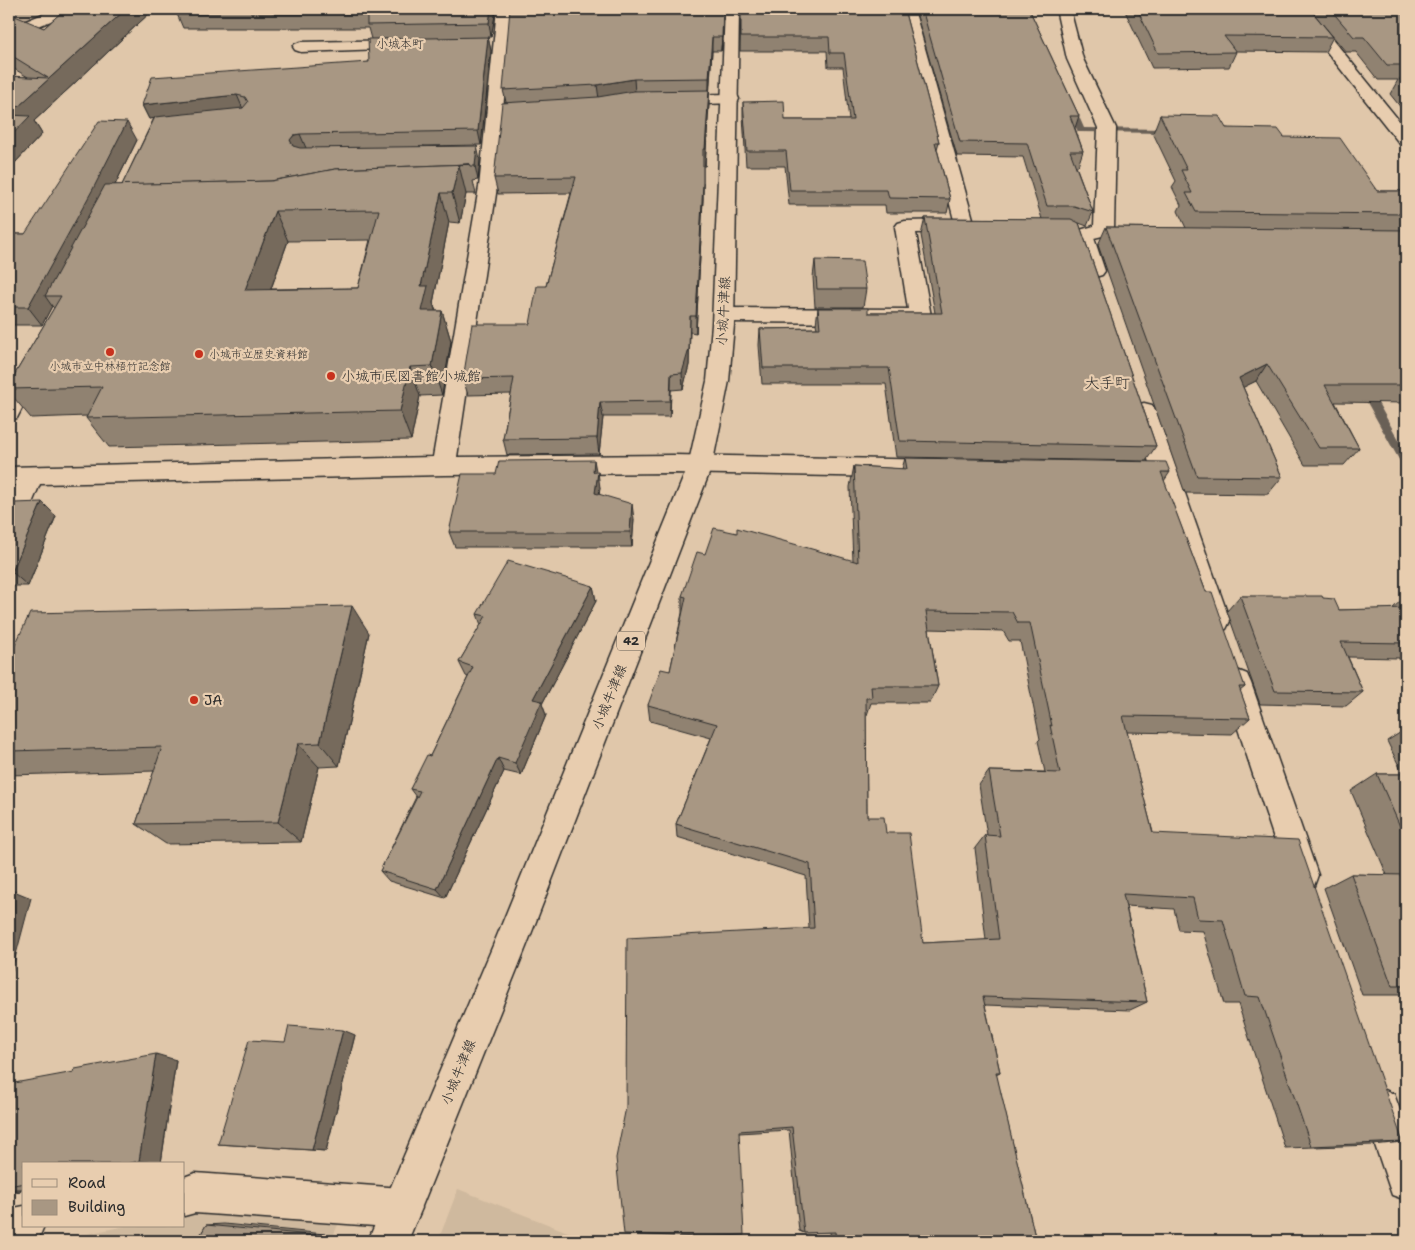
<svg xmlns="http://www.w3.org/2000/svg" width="1415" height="1250" font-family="'Shantell Sans','Klee One',sans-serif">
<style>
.built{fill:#cfb99e}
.green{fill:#bfaa92;stroke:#756a5e}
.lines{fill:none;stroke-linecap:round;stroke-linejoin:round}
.stream{fill:#696057;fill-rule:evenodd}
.street-casing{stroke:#2b2b2b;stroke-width:3}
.primary-casing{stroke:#2b2b2b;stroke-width:3}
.street{fill:#e8cdaf;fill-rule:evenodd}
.primary{fill:#e8cdaf;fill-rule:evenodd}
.wall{fill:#908271;stroke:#2b2b2b;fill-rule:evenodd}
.shaded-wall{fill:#766a5c;stroke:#2b2b2b}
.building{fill:#a89783;stroke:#2b2b2b;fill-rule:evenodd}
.poi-dot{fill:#c8321e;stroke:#e8cdaf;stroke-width:2}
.labels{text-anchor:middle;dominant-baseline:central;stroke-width:4.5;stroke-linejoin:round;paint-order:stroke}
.far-poi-label{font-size:11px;fill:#2b2b2b;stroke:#e8cdaf;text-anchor:start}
.far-neighbourhood-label{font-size:12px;fill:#2b2b2b;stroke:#e8cdaf}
.shield{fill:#e8cdaf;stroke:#645c53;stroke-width:1}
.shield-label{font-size:12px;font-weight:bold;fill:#2b2b2b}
.street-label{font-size:14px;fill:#2b2b2b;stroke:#e8cdaf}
.poi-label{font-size:14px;fill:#2b2b2b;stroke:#e8cdaf;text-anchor:start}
.neighbourhood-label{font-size:15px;fill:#2b2b2b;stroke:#e8cdaf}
</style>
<rect width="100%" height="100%" fill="#e0c7aa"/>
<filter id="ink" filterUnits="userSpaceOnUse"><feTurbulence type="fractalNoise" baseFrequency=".02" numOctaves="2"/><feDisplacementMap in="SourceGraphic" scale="10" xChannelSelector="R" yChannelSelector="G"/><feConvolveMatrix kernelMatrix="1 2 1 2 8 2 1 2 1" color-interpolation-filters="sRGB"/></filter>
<g filter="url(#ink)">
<!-- built -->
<g class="built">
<path d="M458,1189L583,1238V1241H438Z"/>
<path d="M343,1213L331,1241H54L125,1226H184V1214Z"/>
</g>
<!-- green -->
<path class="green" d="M9,9H59L9,29Z"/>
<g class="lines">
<!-- stream -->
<g class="stream">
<path d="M1067,103L1074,105L1084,128L1170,129L1174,131L1170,133L1078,132L1066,105Z"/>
<path d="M1364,384L1368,385L1406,453V466L1402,465L1359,388Z"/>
</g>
<!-- street casing -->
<g class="street-casing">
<g id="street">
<path d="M55,9H75L73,12L9,38V28Z"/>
<path d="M497,9H511L497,187L457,457L673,455L941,460L950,463L953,469L950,475L941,478L673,473L444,475L40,484L18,537L9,540V501L16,485H9V467L433,457L479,187Z"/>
<path d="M900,9H914L975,226L972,230L965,232L916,233L931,316L927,321L920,323L724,322L717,320L713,315L717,310L724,308L908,309L895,227L898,223L905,221L954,220Z"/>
<path d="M1056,9H1070L1083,59L1116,128L1114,230L1111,234L1094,238L1105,271L1102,275L1095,277L1088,275L1085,271L1073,235L1076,231L1094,226L1098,128L1067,59Z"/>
<path d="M1293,9H1308L1406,129V145L1400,144Z"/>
<path d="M404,40L410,42L412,45L410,48L301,52L295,50L293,47L295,44L301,42Z"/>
<path d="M731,94L737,95L739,99L737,103L671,105L665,104L663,100L665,96L671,95Z"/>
<path d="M32,359L40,362L43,367L17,418L9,420V390L24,362Z"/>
<path d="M1144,403L1152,405L1156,411L1230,621L1226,629L1216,632L1206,629L1202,621L1132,411L1136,405Z"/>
<path d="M1237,670L1247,674L1251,683L1318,875L1314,886L1302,891L1290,886L1286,875L1223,683L1227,674Z"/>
<path d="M1381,1088L1394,1094L1406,1126V1200L1392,1195L1362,1107L1368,1094Z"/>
<path d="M195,1173L402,1188L416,1194L422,1208L416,1222L402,1228L195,1213L184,1216V1177Z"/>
<path d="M24,1206V1226H44L38,1240L9,1241V1209Z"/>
</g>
</g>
<!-- primary casing -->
<g class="primary-casing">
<path id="primary" d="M725,9H739L734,325L729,381L712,466L528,942L408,1241H368L497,936L688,466L707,381L712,325Z"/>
</g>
<!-- street -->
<use href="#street" class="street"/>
<!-- primary -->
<use href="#primary" class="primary"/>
</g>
<!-- wall -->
<g class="wall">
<path d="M65,9H154L34,121L42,134L12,166H9V76L28,77L9,66V18L44,28Z"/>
<path d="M496,9L491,37H488L491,51L481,145L423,146L480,160L478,180L473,181L476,194H466L460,223L449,222L433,303L436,311H442L451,341L442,395L420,396L411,440L109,447L86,418L87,416L31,418L9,392V384L54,308L52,306L42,325H9V234H25L137,140L115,185H122L154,118L149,119L142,105L369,62L371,39L368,28H183L177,14ZM370,240L358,288L271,289L288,241Z"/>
<path d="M724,9L721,51H712L705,166H703V199L696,333L690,332L689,365L683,389L671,390L670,417H603L599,454L507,455L503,439L511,394L468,395L463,379L530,324L546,286L571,193L498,194L494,178L506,102L503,90Z"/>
<path d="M741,9H904L939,142L937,149L950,199L947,213H886L885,205H789L785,166H746L743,116V102L785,120H849L843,67H828L827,51H740Z"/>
<path d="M915,9H1029L1079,116L1075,128L1083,151L1078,166H1076L1093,212L1087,226L1079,223L1156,446L1146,461L896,457L886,384H762L759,345L760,329L817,328L816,324L818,308L868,313H935L921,235L925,218L1042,219L1023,157L957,156Z"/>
<path d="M1124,9H1310L1333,37L1325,52L1235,51L1236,52L1229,67L1152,68Z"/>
<path d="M1310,9H1406V114L1390,94L1398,80H1378L1356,52H1346Z"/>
<path d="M1160,115L1226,128L1284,137L1377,191H1406V404L1405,403L1335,402L1359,448L1344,465H1305L1256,381L1243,387L1282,477L1268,494L1185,493L1098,245L1106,227L1186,228L1178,211L1181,205L1172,187L1176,181L1153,133Z"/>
<path d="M815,260L866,289L863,307H815L813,277Z"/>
<path d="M905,458L1170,472L1164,481L1206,592L1245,687L1240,691L1250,718L1232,734L1127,732L1153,833L1403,1142L1373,1145L1285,1148L1238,1004H1224L1203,931L1179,930L1174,909L1126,906L1147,1002L1130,1010L985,1005L1000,1072L996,1074L1036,1241H831L830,1232L804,1233L799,1231L789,1130L739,1133L700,1237L809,928L806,876L677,837L676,824L711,738L650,721L648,705L670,671L682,613V596L705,554L853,561L850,487L854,466L902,469ZM929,629L1003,631L1009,641H1020L1040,739L1038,741L1045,772L989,771L979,785L987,835H985L975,848L986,940L923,943L886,833L867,817L866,714L867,715L871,703H930L938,686Z"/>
<path d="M596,472L600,488L599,494L634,519L632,547H455L449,532Z"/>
<path d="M9,515L56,516L28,586H9Z"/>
<path d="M593,586L596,601L542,704L546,715L521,775L504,771L445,898L389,881L380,871L416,797L410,789L430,756L468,677L466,676L459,662L481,625L477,614Z"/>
<path d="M1240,596L1323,598L1339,610L1392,609L1406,596V666H1403L1399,658L1348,657L1363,692L1346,706L1260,704L1227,611Z"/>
<path d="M369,633L339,766L319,767L301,842L166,844L136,824L154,771L9,775V658Z"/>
<path d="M1406,729V995H1362L1324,888L1351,874L1387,875L1351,791L1377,774H1403L1387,741Z"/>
<path d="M355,1035L326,1151L218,1144Z"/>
<path d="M176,1060L161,1163L156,1164H24V1188L21,1189V1191L9,1193V1084Z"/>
<path d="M224,1224L325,1234L322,1241H197L206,1225Z"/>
</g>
<!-- shaded-wall -->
<g class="shaded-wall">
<path d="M126,9H154L34,121L42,134L12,166L9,161V115Z"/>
<path d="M491,9H496L491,37L489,23Z"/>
<path d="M723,9H724L721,51L722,37Z"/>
<path d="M488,37L491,51L481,145L478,131Z"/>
<path d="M712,37V51L709,92V78Z"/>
<path d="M634,79L635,93L599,99L597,85Z"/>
<path d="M709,90V106L705,166V149Z"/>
<path d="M237,95L243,109L149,119L142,105Z"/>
<path d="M127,122L137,140L104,207L45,296L52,306L42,325L28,307Z"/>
<path d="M300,134L306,148L296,154L290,140L294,135Z"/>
<path d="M477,146L480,160L478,180L475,166Z"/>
<path d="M459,165L466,194L460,223L452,193Z"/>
<path d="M703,183V199L696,333V316Z"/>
<path d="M441,193L449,222L433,303L437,316L422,311L421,286Z"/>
<path d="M275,211L288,241L260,319L245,290Z"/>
<path d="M442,311L451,341L442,395L432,366Z"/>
<path d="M690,316L689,365L683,389L682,373Z"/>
<path d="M1267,364L1256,381L1228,395L1239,378Z"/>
<path d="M410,367L420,396L411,440L400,411Z"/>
<path d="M671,374V390L670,417V401Z"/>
<path d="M600,402L603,417L599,454L597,438Z"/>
<path d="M594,460L597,476L593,472Z"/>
<path d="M598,472L600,488L597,508L595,493Z"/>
<path d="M42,502L56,516L28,586L12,572Z"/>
<path d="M632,504L634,519L632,547L630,532Z"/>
<path d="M593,586L596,601L542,704L546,715L521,775L515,763L533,699Z"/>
<path d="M352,606L369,633L339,766L320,743Z"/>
<path d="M298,744L319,767L301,842L278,822Z"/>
<path d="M498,758L504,771L445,898L437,889Z"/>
<path d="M9,889L31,898L9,981Z"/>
<path d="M343,1030L355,1035L326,1151L312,1150Z"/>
<path d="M156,1054L176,1060L161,1163L139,1161Z"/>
<rect x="9" y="1189" width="12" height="2"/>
<path d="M325,1234L322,1241H308L311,1235Z"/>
</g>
<!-- building -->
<g class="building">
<path d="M65,9H126L9,115L30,116L9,138V76L48,78L9,54V18L15,16L44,28Z"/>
<path d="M179,9H491L489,23L367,25V14H177Z"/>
<path d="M510,9H723L722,37H712L709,78L634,79L597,85L503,90Z"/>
<path d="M741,9H904L939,142H935L950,199L889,198L887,190H790L786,151H747L743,102L784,101L785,120H853L844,53H830L829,37H741Z"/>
<path d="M922,9H1029L1079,116H1070L1083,151H1070L1093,212L1074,206H1047L1027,143L960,142Z"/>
<path d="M1137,9H1310L1333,37L1224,36L1236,52L1158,53Z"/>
<path d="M1330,9H1406V65H1387L1364,37H1354Z"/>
<path d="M488,37L478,131L300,134L294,135L290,140L293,146L300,148L477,146L475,166H470L469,164L335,169L271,181L122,185L155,117L243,108L248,102L245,97L237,95L142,105L152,77L369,62L368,39Z"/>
<path d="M1399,79H1406V87Z"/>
<path d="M709,90L705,149H703V183L696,316H690L689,349L682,373L671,374L670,401L600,402L597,438L503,439L514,378L463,379L472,324H530L537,286H546L576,177L494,178L502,103L598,97L634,91Z"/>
<path d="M1160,115L1219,116L1226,128L1278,129L1284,137L1340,138L1377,191H1406V214L1196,212L1186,193H1192L1181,170H1187Z"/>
<path d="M99,121L127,122L93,189L28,307H9V234H25Z"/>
<path d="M469,164L459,165L452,193H441L421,286H428L422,311H442L432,366L410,367L400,411L86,418L102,387L9,389V384L61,296H45L105,185L271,181L335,169ZM379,210L358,288L245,290L275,211Z"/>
<path d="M925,218L1071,219L1079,223L1156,446L900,441L889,368H763L760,329L820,328L818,308H868V313H942Z"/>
<path d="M1106,227L1406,230V385H1325L1359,448H1319L1267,364L1239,378L1282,477L1197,476Z"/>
<path d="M815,260L862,261L866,289H817Z"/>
<path d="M905,458L1166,462L1170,472H1161L1206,592H1212L1245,687H1239L1250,718L1123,716L1153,833L1298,840L1403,1142L1311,1146L1260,997L1245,996L1223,920L1198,919L1193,898L1123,894L1147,1002L983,997L1000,1072H996L1036,1241H836L835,1232L804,1233L792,1127L739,1131L744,1235L700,1237L624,1234L616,1158L626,1107L627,938L814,928L810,864L676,824L717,724L648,705L661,669L670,671L686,597L682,596L697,552L705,554L714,528L737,533V528L858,562L854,466L907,469ZM926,611L1012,612L1018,623H1030L1052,726L1050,725L1060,773L989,771L1000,836L985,835L999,939L923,943L909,833H886L884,817H867L866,698H872L871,686H938Z"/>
<path d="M594,460L593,472H598L595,493L632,504L630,532H449L462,474H496L499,461Z"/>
<path d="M42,502L12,572H9V515L14,503Z"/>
<path d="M508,561L593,586L533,699L542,701L515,763L498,758L437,889L380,871L420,791L410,789L427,755L430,756L473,667L459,662L486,616L477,614Z"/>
<path d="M1240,596H1322L1323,598L1334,599L1339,610L1406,608V643L1341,642L1363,692L1275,691Z"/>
<path d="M352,606L320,743L298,744L278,822L136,824L162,747L9,751V658L30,613Z"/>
<path d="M1377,774H1406V840Z"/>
<path d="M1351,874L1406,875V986H1392Z"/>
<path d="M289,1026L343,1030L312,1150L218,1144L249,1040L285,1042Z"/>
<path d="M156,1054L139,1161L126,1164H24V1183L9,1186V1084L74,1072L75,1069Z"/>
<path d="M206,1225L311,1235L308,1241H197Z"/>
</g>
</g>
<!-- markers -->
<g class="poi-dot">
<circle cx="110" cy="352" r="5"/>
<circle cx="199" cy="354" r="5"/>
<circle cx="331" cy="376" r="5"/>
<circle cx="194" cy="700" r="5"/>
</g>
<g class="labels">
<!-- far-poi labels -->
<g class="far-poi-label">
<text x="209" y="354">小城市立歴史資料館</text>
<text x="110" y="366" text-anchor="middle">小城市立中林梧竹記念館</text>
</g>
<!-- far-neighbourhood labels -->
<g class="far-neighbourhood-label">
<text x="400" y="44">小城本町</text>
</g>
<!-- shield labels -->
<rect class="shield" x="617" y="631.5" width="28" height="19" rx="4"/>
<g class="shield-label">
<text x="631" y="641">42</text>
</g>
<!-- street labels -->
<g class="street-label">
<text transform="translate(723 311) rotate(-87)">小城牛津線</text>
<text transform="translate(609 697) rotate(-68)">小城牛津線</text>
<text transform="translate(458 1072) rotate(-68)">小城牛津線</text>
</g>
<!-- poi labels -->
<g class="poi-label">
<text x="341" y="376">小城市民図書館小城館</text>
<text x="204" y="700">JA</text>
</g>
<!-- neighbourhood labels -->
<g class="neighbourhood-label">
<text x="1107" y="383">大手町</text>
</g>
</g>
<!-- margin -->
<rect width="1415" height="1250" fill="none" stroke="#e8cdaf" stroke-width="30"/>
<rect x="15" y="15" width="1385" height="1220" fill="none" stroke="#2b2b2b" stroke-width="2" filter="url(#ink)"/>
<!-- legend -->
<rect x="22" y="1162" width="162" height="65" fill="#e8cdaf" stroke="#9c8c7a"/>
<rect x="32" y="1179" width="25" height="8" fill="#e8cdaf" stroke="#9c8c7a"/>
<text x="68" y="1188" font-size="15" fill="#2b2b2b">Road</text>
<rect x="32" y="1200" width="25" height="15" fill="#a89783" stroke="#9c8c7a"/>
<text x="68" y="1212" font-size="15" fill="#2b2b2b">Building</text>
</svg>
